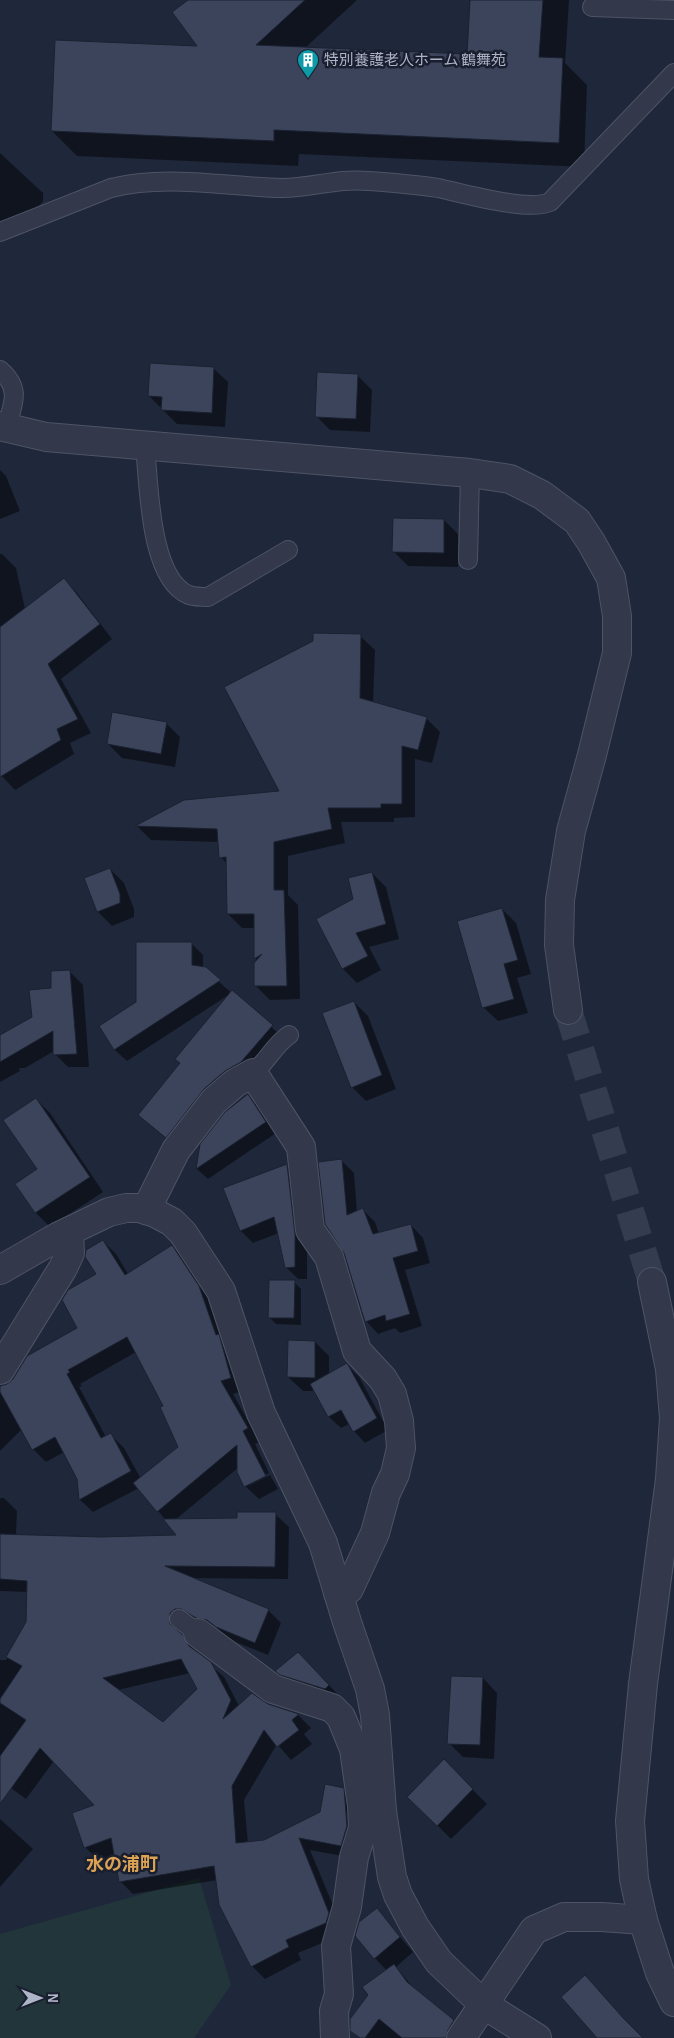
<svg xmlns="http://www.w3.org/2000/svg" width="674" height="2038" font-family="'Alegreya Sans','Noto Sans JP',sans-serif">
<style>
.green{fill:#21353b}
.shadow{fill:#0007;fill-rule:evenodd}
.building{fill:#3b445b;stroke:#1a2131;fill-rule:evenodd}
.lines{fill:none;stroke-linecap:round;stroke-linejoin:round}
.tertiary-tunnel{stroke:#343c4f;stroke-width:28;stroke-dasharray:28 14;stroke-linecap:butt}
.service-casing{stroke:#4e5465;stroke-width:20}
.minor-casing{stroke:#4e5465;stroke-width:30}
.tertiary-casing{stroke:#4e5465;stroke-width:30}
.service{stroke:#33394b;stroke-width:18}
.minor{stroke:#33394b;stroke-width:28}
.tertiary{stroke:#33394b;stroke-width:28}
.labels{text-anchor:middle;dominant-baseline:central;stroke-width:5;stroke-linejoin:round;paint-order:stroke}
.poi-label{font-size:15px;fill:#aeb4c7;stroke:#191f2f;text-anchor:start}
.quarter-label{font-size:18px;font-weight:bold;fill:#dca254;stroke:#191f2f}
</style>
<rect width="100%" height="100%" fill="#1f273a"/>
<!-- green -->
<path class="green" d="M199,1878L231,1985L194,2038H0V1934Z"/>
<!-- shadow -->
<g class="shadow">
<path d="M190,0H357L304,49L468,56L471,0H569L565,63L587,85L584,167L299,154L298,166L77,156L52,131L199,48Z"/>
<path d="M0,153L43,193V201L24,224L0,222Z"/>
<path d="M213,368L228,382L225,427L177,424L149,396Z"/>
<path d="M358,376L372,390L370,432L330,430L316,416Z"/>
<path d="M0,470L6,476L20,511L0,519Z"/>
<path d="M444,520L458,534V567L408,566L394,552Z"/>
<path d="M0,554H2L16,568L25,609L64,580L77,593L112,639L61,679L91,733L70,743L74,754L15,790L0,774Z"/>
<path d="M360,636L375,650L373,703L426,718L440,732L432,763L415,759V817L394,818V822H341L345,843L288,856V895L298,905L300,999L270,1000L256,986L258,961L255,958V928H242L228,914L227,864L221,857L219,842L151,840L137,826L184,801L281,792Z"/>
<path d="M166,723L180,737L175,767L122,758L108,744Z"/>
<path d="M110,869L124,883L134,909V917L112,926L98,912Z"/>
<path d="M372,873L386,887L399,939L369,947L381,970L357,983L343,969L354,899Z"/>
<path d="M502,909L516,923L531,974L517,978L528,1013L498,1021L483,1007Z"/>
<path d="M192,944L203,955V968L285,1039L179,1150L140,1115L181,1063L230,994L127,1061L115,1050L100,1026L137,1003Z"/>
<path d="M70,972L83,985L89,1067H68L55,1054L54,1051L25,1068H19L20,1071L0,1082V1036L33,1017L53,989Z"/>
<path d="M354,1002L368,1016L396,1089L366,1101L352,1087Z"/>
<path d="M248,1095L258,1106L276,1133L208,1179L197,1169L201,1145Z"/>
<path d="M36,1099L50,1113L103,1192L50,1227L36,1213L17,1184L39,1169Z"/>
<path d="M341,1160L354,1173L357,1212L363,1210L375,1222L379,1234L411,1225L423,1238L430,1263L405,1270L422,1326L400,1333L395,1328L378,1334L366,1321L345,1252Z"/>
<path d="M287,1166L299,1178L307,1247V1279H298L286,1267L279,1233L253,1243L241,1231Z"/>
<path d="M103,1241L116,1254L128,1274L172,1246L185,1259L212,1300L244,1391L233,1394L260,1442L255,1444L269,1473L250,1483V1485L270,1475L278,1489L259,1499L245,1486L238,1468L175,1520H238L275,1514L289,1527L288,1579L192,1578L268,1610L281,1623L268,1655L231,1640L221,1633L187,1622L181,1632L182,1636L198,1654L224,1677L239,1706L267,1705L298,1715L311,1728L304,1734L312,1744L291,1760L277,1744L244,1800L248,1843L264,1841L321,1812L343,1789L356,1802L354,1858L310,1850L342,1927L339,1936L298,1953L301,1960L265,1979L252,1966L217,1880L133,1894L120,1881L115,1854L98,1860L85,1847L96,1806L54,1761L26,1799L0,1780V1660H6L27,1622L28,1592L0,1591V1498H4L17,1511L16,1535L100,1538L179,1536L139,1488L93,1512L80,1500L79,1478L64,1452L46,1462L33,1449L22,1429L0,1451V1387L8,1385L79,1329L97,1275ZM136,1352L165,1406L179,1448L141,1479L124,1448L111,1435L106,1437L79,1387L82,1386L80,1384ZM190,1673L198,1689L163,1724L118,1690Z"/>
<path d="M294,1282L301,1289V1325L276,1324L269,1317Z"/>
<path d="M315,1342L329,1356V1375L347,1365L359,1377L388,1430L365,1443L354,1431L349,1424L341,1428L329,1417L315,1391H303L288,1377Z"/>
<path d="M312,1667L343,1700L291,1685L277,1671Z"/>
<path d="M483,1678L497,1693L494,1759L463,1757L449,1743Z"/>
<path d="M444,1761L487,1804L451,1839L409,1797Z"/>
<path d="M0,1819L33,1849L0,1887Z"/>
<path d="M377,1910L413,1952L396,1967L416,1991L467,2035L465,2038H360L352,2030L387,1971L375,1958Z"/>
</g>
<!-- building -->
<g class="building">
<path d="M188,0H305L256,45L467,54L470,0H543L539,57L563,58L559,143L274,130V141L51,131L55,40L197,46L172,12Z"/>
<path d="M150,363L214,367L212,413L161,410L162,397L148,396Z"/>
<path d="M317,372L358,374L356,419L315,417Z"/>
<path d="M393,518L444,519V553L392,552Z"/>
<path d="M64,578L100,624L48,664L78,719L57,729L61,740L0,777V627Z"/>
<path d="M313,633L361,634L360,698L427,717L418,750L402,746V804H381V808H328L332,829L274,842V890H284L287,986H254V963L262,954L254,959V914H227L226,857L219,858L217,829L135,826L184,800L279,791L224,687L313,641Z"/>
<path d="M112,712L167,722L161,754L107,744Z"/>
<path d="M110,868L120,894V903L97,912L84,878Z"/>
<path d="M372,872L386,924L356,933L368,956L342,969L316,919L353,899L348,878Z"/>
<path d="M502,908L518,960L504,964L514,999L482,1008L457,921Z"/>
<path d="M136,942H192V965L206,967L221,980L114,1050L99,1026L136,1002Z"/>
<path d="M70,970L77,1054L53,1055V1031L0,1062V1035L32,1017L29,990L51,988V971Z"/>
<path d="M232,990L273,1025L241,1062L225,1071L204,1089L166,1138L138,1115L180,1063L175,1059Z"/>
<path d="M354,1001L382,1075L351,1088L322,1013Z"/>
<path d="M248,1094L266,1122L196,1169L200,1144L225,1112Z"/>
<path d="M36,1098L90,1177L35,1213L15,1184L37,1169L3,1120Z"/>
<path d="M342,1159L347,1215L363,1208L373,1234L411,1224L418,1251L393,1258L410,1314L386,1321L385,1315L365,1322L344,1253L325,1224L318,1162Z"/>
<path d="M287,1164L295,1234V1267L285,1268L274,1217L240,1231L223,1188Z"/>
<path d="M103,1240L125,1275L172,1245L199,1286L216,1335L219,1334L231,1378L221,1381L248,1428L243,1431L266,1476L244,1487L237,1472V1445L157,1512L133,1483L178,1447L160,1407L163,1406L127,1337L68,1370L70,1372L67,1374L101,1438L111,1433L131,1471L79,1500L77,1479L55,1437L32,1450L0,1392V1386L7,1384L13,1379L27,1356L77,1328L62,1300L68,1290L96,1274L85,1257L86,1250Z"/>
<path d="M269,1280H295L294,1318H268Z"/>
<path d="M288,1340L315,1341V1378L287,1377Z"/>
<path d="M347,1363L377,1418L353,1432L341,1410L328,1417L310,1384Z"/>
<path d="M237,1512H276L275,1567L165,1566L269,1609L255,1643L216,1627L207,1620L196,1618L181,1609H175L170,1613V1624L183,1635L189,1646L211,1662L231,1700L223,1719L252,1693L268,1704L299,1714L292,1720L299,1730L277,1747L264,1730L232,1786L236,1843L264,1840L320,1812L325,1784L344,1788L347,1826L341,1846L299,1838L329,1913L326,1923L286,1940L289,1947L251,1967L219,1905L214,1866L119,1882L111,1838L84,1848L72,1813L94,1805L40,1748L0,1804V1756L26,1720L0,1703V1699L22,1666L6,1657L26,1622L27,1581L0,1579V1534L100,1537L176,1535L163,1519L237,1518ZM181,1659L197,1689L163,1722L103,1678Z"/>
<path d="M298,1652L329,1685L325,1689L280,1675L275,1671Z"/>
<path d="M451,1676L483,1677L480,1745L447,1744Z"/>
<path d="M444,1759L473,1789L437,1826L407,1797Z"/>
<path d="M377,1908L400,1937L374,1959L355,1936L359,1922Z"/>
<path d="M394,1964L407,1982L454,2020L448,2030L446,2038H402L379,2019L365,2038H360L350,2031V2019L368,1995L362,1987Z"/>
<path d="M585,1975L624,2019L643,2038H597L561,1997Z"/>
</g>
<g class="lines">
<!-- tertiary-tunnel -->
<path class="tertiary-tunnel" d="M568,1010L652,1282"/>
<!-- service casing -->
<g class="service-casing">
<g id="service">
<path d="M592,7L674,10"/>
<path d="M0,232L111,188C167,174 226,187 282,188C303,188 322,183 343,181C363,179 384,182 404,184C415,185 426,186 438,188C462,193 528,212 550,202L674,73"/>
<path d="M0,370C22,389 13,404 6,428"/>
<path d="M145,446C149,483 149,579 189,595C195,597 202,597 208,597L288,550"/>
<path d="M468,560L470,473"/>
<path d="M253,1073C267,1062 274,1045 289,1035"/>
<path d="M179,1619L198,1633"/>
</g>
</g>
<!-- minor casing -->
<g class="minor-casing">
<g id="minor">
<path d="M146,1210L176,1150L214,1101L235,1083L253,1073L301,1147L310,1230L329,1257L357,1351L383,1379L392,1394L399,1421L401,1448L395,1474L386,1493L375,1533L349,1589L338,1593"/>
<path d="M0,1270L59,1236L109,1212L126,1208H139L155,1213L172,1222L183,1233L221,1291L261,1413L323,1543L347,1622L370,1689L375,1715L382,1811L392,1877L398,1895L415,1927L439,1962L483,2004L537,2038"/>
<path d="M0,1370L63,1268L70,1253L69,1232"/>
<path d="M198,1633L273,1689L332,1708L341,1717L354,1749L362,1806L363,1828L354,1857L347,1907L336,1946L339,1994L334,2011L335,2038"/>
<path d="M461,2038L534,1930L564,1917H602L643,1920"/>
</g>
</g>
<!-- tertiary casing -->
<g class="tertiary-casing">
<g id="tertiary">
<path d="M0,426L46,437L470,473L510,479L542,495L577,521L591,542L611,578L617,616V653L592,755L571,831L560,900L559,945L568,1010"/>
<path d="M652,1282L670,1369L674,1418L670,1479L643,1684L630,1821L634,1879L643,1920L660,1973L674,2002"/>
</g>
</g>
<!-- service -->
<use href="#service" class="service"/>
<!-- minor -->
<use href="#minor" class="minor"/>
<!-- tertiary -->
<use href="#tertiary" class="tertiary"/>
</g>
<!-- icons -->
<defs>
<g id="building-pin" transform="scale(1.125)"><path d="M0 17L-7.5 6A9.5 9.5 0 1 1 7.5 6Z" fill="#0f9aa8" stroke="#191f2f"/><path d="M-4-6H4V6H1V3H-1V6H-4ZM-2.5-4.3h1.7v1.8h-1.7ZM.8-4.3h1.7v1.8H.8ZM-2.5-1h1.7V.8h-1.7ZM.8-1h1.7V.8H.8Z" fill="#fff"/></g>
</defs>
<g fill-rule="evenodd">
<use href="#building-pin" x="308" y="60"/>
</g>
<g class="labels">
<!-- poi labels -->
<g class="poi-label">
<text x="324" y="60">特別養護老人ホーム 鶴舞苑</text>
</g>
<!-- quarter labels -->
<g class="quarter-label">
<text x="122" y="1865">水の浦町</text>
</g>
</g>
<!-- north arrow -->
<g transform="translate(40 1998) rotate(90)" stroke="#191f2f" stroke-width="4" paint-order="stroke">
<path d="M0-4L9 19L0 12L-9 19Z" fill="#aeb4c7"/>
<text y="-8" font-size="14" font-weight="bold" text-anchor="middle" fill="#aeb4c7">N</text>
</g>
</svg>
